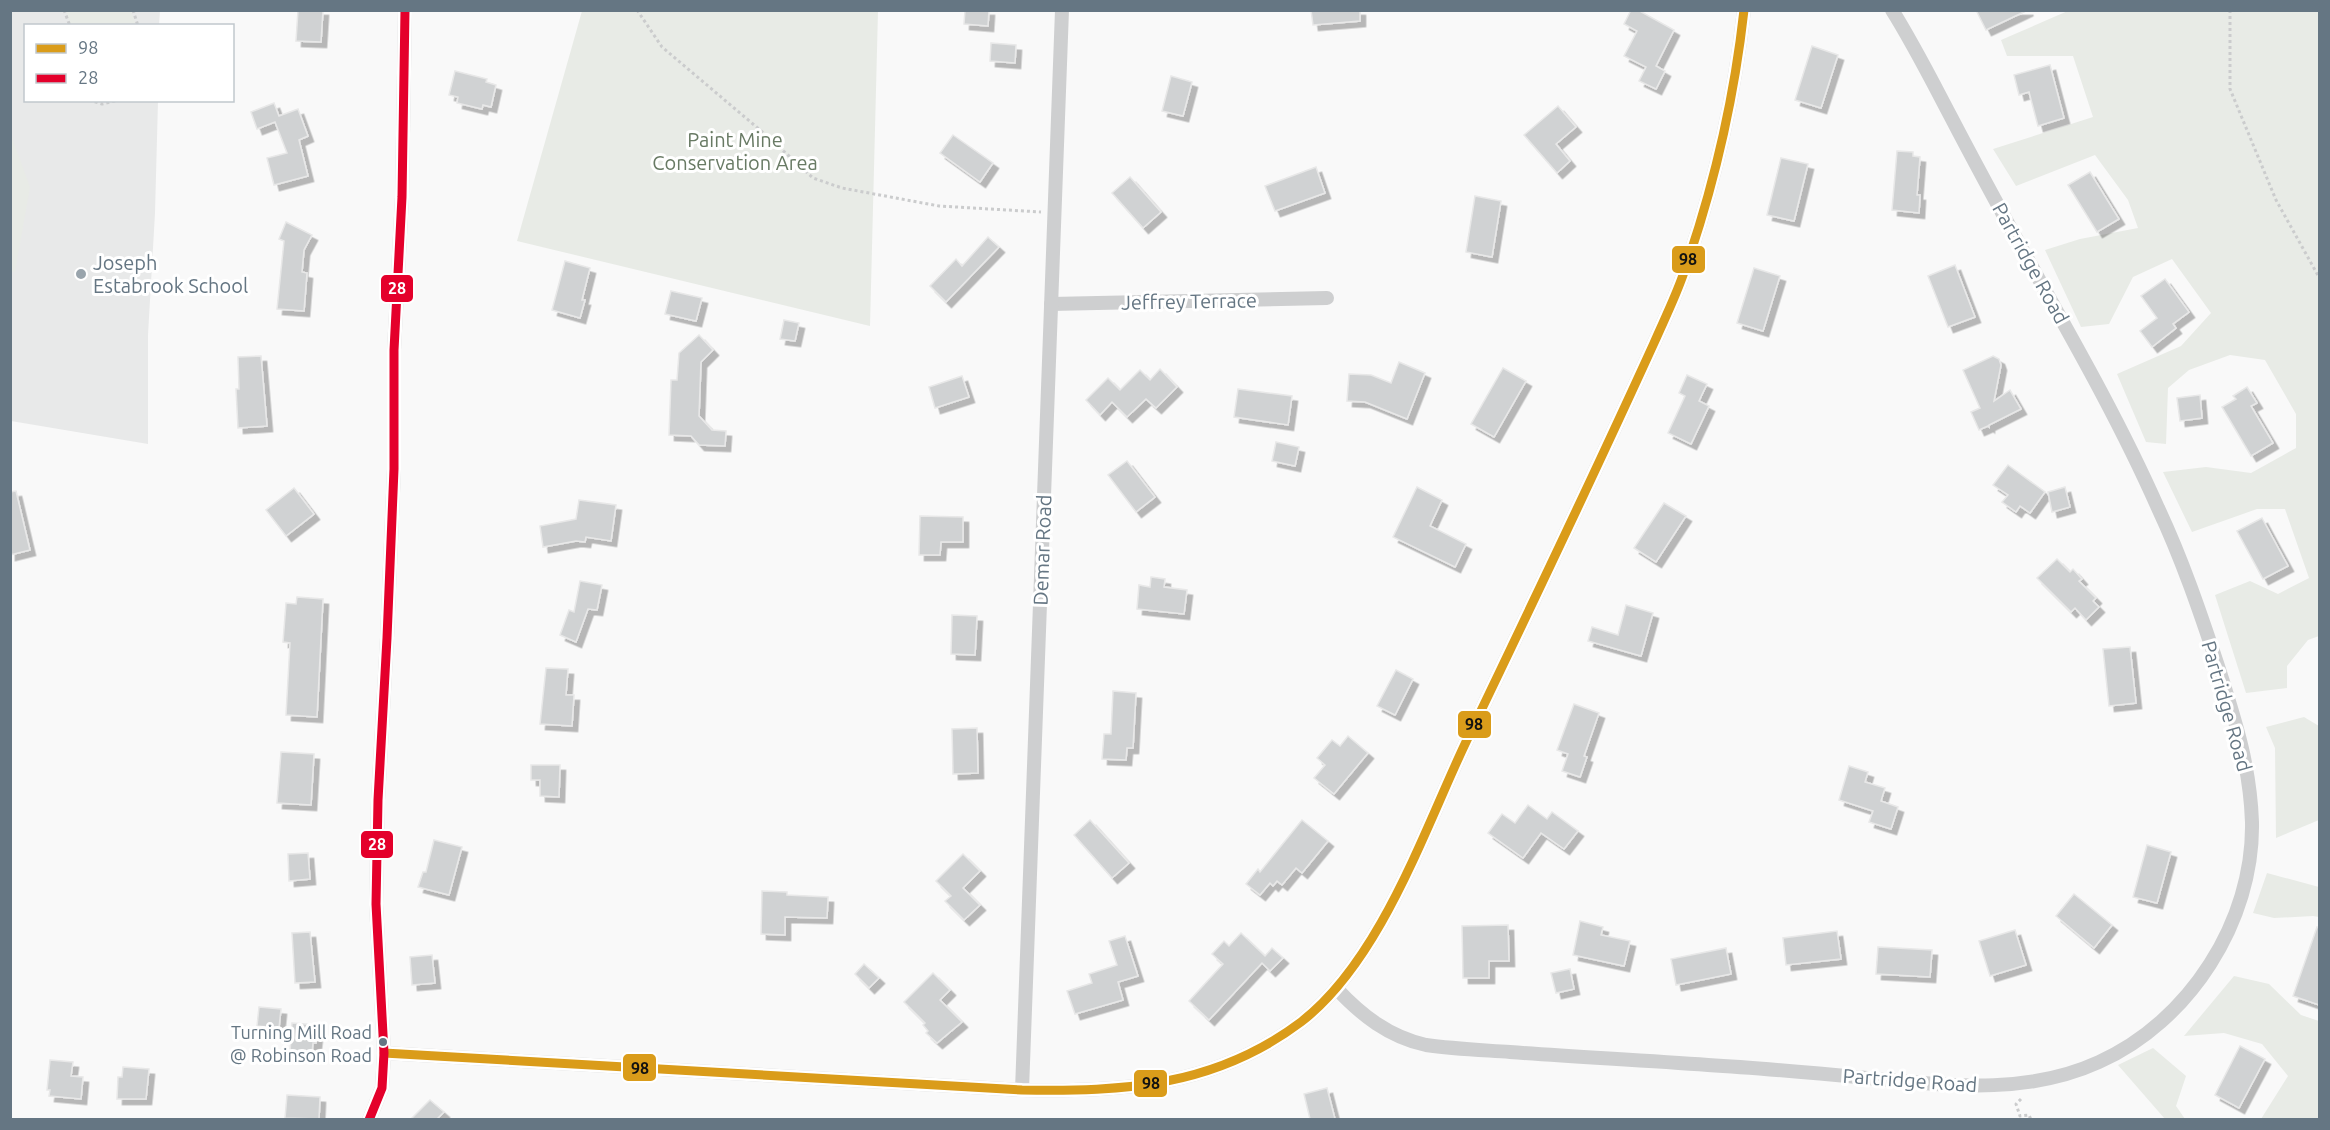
<svg xmlns="http://www.w3.org/2000/svg" width="2330" height="1130" font-family="Ubuntu,sans-serif">
<style>
.built{fill:#e8e9e9}
.green{fill:#e8ebe6}
.building{fill:#d0d2d3;stroke:#e8e8e8;stroke-width:1.5;filter:url(#shadow)}
.lines{fill:none;stroke-linecap:round;stroke-linejoin:round}
.path{stroke:#cbcccd;stroke-width:3;stroke-dasharray:3 3;stroke-linecap:butt}
.street{stroke:#cecfd0;stroke-width:14}
.bus-1-casing{stroke:#fff;stroke-width:14}
.bus-2-casing{stroke:#fff;stroke-width:14}
.bus-1{stroke:#da9c1a;stroke-width:9}
.bus-2{stroke:#e4002b;stroke-width:9}
.poi-dot{fill:#99a4ac;stroke:#fff;stroke-width:2}
.bus-dot{fill:#657683;stroke:#fff;stroke-width:2}
.labels{text-anchor:middle;dominant-baseline:central;stroke-width:6;stroke-linejoin:round;paint-order:stroke}
.bus-label{font-size:18px;fill:#657683;stroke:#fff;text-anchor:end}
.park-label{font-size:20px;fill:#687a64;stroke:#fff}
.poi-label{font-size:20px;fill:#657683;stroke:#fff;text-anchor:start}
.street-label{font-size:20px;fill:#657683;stroke:#fff}
.line-badge{stroke:#fff;stroke-width:2}
.badge-label{font-size:16px;text-anchor:middle;font-weight:bold;fill:#fff}
.pale-badge-label{font-size:16px;text-anchor:middle;font-weight:bold;fill:#111}
</style>
<defs>
<filter id="shadow"><feDropShadow dx="5.5" dy="5.5" stdDeviation="0" flood-color="#0004"/></filter>
</defs>
<rect width="100%" height="100%" fill="#f9f9f9"/>
<!-- built -->
<path class="built" d="M10,11H160L159,25L26,26V100L158,101L155,213L148,335V444L11,421Z"/>
<!-- green -->
<g class="green">
<path d="M2070,10L2319,11V636L2308,640L2287,666V688L2246,693L2215,595L2250,581L2278,594L2309,578L2285,509H2257L2192,532L2163,472L2206,467L2251,473L2296,448V414L2265,360L2230,355L2189,370L2168,388L2166,444L2146,442L2117,374L2181,346L2211,313L2172,259L2133,277L2109,324L2081,327L2045,250L2080,239L2138,228L2128,200L2095,155L2016,186L1993,149L2093,117L2073,56H2007L2001,40Z"/>
<path d="M66,11H131L136,25H71Z"/>
<path d="M582,11H878L870,326L517,241Z"/>
<path d="M11,135L30,187L15,272L10,271Z"/>
<path d="M2304,717L2319,726V820L2276,838L2275,748L2266,727Z"/>
<path d="M2267,873L2319,887V917L2313,916L2274,918L2253,913Z"/>
<path d="M2234,976L2269,984L2301,1015L2319,1021V1119H2261L2288,1076L2262,1044L2224,1033L2184,1036Z"/>
<path d="M2153,1048L2186,1076L2176,1106L2185,1119H2165L2118,1065Z"/>
</g>
<!-- building -->
<g class="building">
<path d="M298,10H323L321,42L296,41Z"/>
<path d="M965,10H989L988,26L964,24Z"/>
<path d="M1311,10H1360V21L1313,25Z"/>
<path d="M1631,10H1638L1674,30L1656,66L1665,71L1656,89L1639,81L1646,67L1624,56L1637,31L1624,24Z"/>
<path d="M1976,10H2028L1986,30Z"/>
<path d="M991,43L1016,45L1015,63L990,61Z"/>
<path d="M1812,46L1838,55L1821,108L1795,100Z"/>
<path d="M2050,65L2064,118L2038,126L2029,92L2019,95L2014,75Z"/>
<path d="M455,71L487,79L486,82L496,85L491,107L483,105L482,109L457,103L458,97L449,95Z"/>
<path d="M1171,76L1192,82L1183,116L1162,111Z"/>
<path d="M274,103L279,116L298,109L308,136L299,140L308,176L274,185L267,158L287,153L275,122L257,129L251,112Z"/>
<path d="M1558,106L1576,127L1556,144L1570,161L1557,173L1524,135Z"/>
<path d="M953,135L993,163L980,182L940,153Z"/>
<path d="M1897,151L1913,152V156L1920,157L1917,195H1920L1919,213L1892,210Z"/>
<path d="M1781,158L1808,164L1794,221L1767,215Z"/>
<path d="M1316,167L1325,193L1275,211L1265,186Z"/>
<path d="M2090,172L2119,219L2097,232L2068,185Z"/>
<path d="M1130,177L1161,212L1143,228L1112,193Z"/>
<path d="M1475,196L1501,201L1492,257L1466,252Z"/>
<path d="M286,222L312,235L304,250L302,272L307,273L304,311L277,309L284,241L279,239Z"/>
<path d="M988,237L999,247L946,302L930,286L956,259L962,266Z"/>
<path d="M565,261L590,268L582,300H585L580,318L552,310Z"/>
<path d="M1955,265L1975,317L1948,327L1928,276Z"/>
<path d="M1754,268L1780,276L1763,331L1737,323Z"/>
<path d="M2165,279L2189,312L2173,324L2176,328L2152,347L2140,331L2157,318L2141,296Z"/>
<path d="M671,291L702,298L696,321L665,314Z"/>
<path d="M784,320L799,323L795,341L780,339Z"/>
<path d="M699,335L713,350L701,362L699,416L712,430L726,431L725,446L699,445L691,436L669,435L671,380H677L679,353Z"/>
<path d="M261,356L267,426L238,428L236,389H239L238,357Z"/>
<path d="M1993,356L1999,359L2001,365L1994,401L2010,390L2021,409L1989,425V427L1988,426L1979,430L1971,412L1980,408L1963,370Z"/>
<path d="M1399,362L1425,373L1407,419L1365,402L1347,401L1349,374L1371,375L1391,383Z"/>
<path d="M1503,368L1526,381L1494,437L1471,424Z"/>
<path d="M1160,369L1177,387L1156,408L1146,399L1127,417L1112,402L1100,415L1086,400L1108,378L1120,390L1140,370L1150,380Z"/>
<path d="M1687,375L1707,384L1699,401L1709,406L1691,444L1668,433L1685,396L1679,393Z"/>
<path d="M962,376L969,397L935,408L929,387Z"/>
<path d="M2247,387L2257,403L2251,406L2273,443L2251,456L2222,407L2236,399L2233,396Z"/>
<path d="M1238,389L1292,396L1288,425L1234,417Z"/>
<path d="M2200,395L2202,418L2180,421L2177,398Z"/>
<path d="M1276,442L1299,447L1295,466L1272,461Z"/>
<path d="M1127,461L1155,497L1136,512L1108,475Z"/>
<path d="M2008,465L2045,492L2030,513L2020,506L2016,512L2002,502L2008,495L1993,485Z"/>
<path d="M1417,487L1442,500L1430,526L1466,544L1455,567L1393,537Z"/>
<path d="M2065,487L2070,507L2052,512L2048,492Z"/>
<path d="M294,488L314,514L286,536L266,510Z"/>
<path d="M16,491L30,550L10,555V492Z"/>
<path d="M579,500L616,505L611,541L586,537L585,542L576,541L543,547L540,526L576,519Z"/>
<path d="M1664,503L1686,516L1656,562L1634,548Z"/>
<path d="M920,516L963,517V542H941L940,555H919Z"/>
<path d="M2262,518L2288,566L2263,579L2237,531Z"/>
<path d="M2057,559L2070,572L2073,569L2082,579L2079,581L2096,598L2093,601L2099,607L2086,620L2075,608L2071,612L2037,578Z"/>
<path d="M1151,577L1165,579L1164,587L1187,590L1184,614L1137,609L1139,585L1150,587Z"/>
<path d="M580,581L602,585L597,610L588,609L576,642L560,635L569,610L574,612Z"/>
<path d="M297,597L323,599L317,717L286,715L290,643L283,642L286,603L296,604Z"/>
<path d="M1626,605L1653,613L1641,656L1588,641L1592,627L1618,635Z"/>
<path d="M952,615L977,616L975,655L951,654Z"/>
<path d="M2130,647L2136,703L2109,706L2103,649Z"/>
<path d="M546,668L568,669L566,695H574L572,726L540,724Z"/>
<path d="M1396,670L1413,679L1395,715L1377,706Z"/>
<path d="M1113,691L1136,693L1133,748H1127L1126,760L1102,759L1104,734H1111Z"/>
<path d="M1574,704L1599,713L1584,756L1587,757L1580,777L1562,771L1568,754L1557,750Z"/>
<path d="M977,728L978,773L953,774L952,729Z"/>
<path d="M1348,736L1368,753L1334,794L1314,778L1325,765L1317,758L1332,740L1340,746Z"/>
<path d="M281,752L314,754L311,805L277,803Z"/>
<path d="M531,765H560L559,797L540,796V780H531Z"/>
<path d="M1849,766L1868,772L1865,782L1885,788L1881,801L1898,807L1891,829L1869,822L1873,811L1839,800Z"/>
<path d="M1528,805L1547,819L1552,812L1578,831L1564,849L1541,833L1523,858L1488,833L1502,814L1515,823Z"/>
<path d="M1090,820L1129,863L1112,878L1074,835Z"/>
<path d="M1302,820L1328,841L1302,873L1296,868L1282,885L1277,881L1273,886L1270,883L1260,895L1246,884L1258,869L1260,872Z"/>
<path d="M434,840L462,847L449,895L418,887L423,872H426Z"/>
<path d="M2147,845L2171,852L2157,903L2133,897Z"/>
<path d="M308,853L310,879L289,881L288,854Z"/>
<path d="M963,854L980,871L963,888L980,905L964,920L945,901L951,896L936,881Z"/>
<path d="M762,891L787,892V895L828,897L827,918L785,917V935L761,934Z"/>
<path d="M2074,894L2112,925L2094,948L2056,916Z"/>
<path d="M1580,921L1603,927L1601,935L1630,941L1624,966L1573,955Z"/>
<path d="M1508,925L1509,961H1489V978H1463L1462,926Z"/>
<path d="M2317,927L2319,928V1005L2293,996Z"/>
<path d="M2015,930L2026,965L1990,976L1979,941Z"/>
<path d="M1837,931L1841,959L1786,965L1783,938Z"/>
<path d="M310,932L315,982L295,983L292,933Z"/>
<path d="M1241,933L1265,956L1272,948L1283,958L1270,971L1262,963L1209,1020L1189,1001L1223,964L1212,954L1224,941L1229,946Z"/>
<path d="M1125,936L1138,976L1118,982L1123,1000L1075,1014L1067,991L1092,983L1089,974L1117,965L1109,941Z"/>
<path d="M1878,947L1932,950L1930,977L1876,974Z"/>
<path d="M1726,948L1731,974L1676,985L1671,959Z"/>
<path d="M432,955L435,983L412,985L410,957Z"/>
<path d="M864,964L879,978L869,988L855,974Z"/>
<path d="M1570,969L1574,989L1556,993L1551,973Z"/>
<path d="M933,973L950,990L940,1000L962,1022L937,1043L926,1033L928,1031L923,1025L925,1023L904,1002Z"/>
<path d="M259,1007L281,1009L279,1028L257,1026Z"/>
<path d="M292,1023L318,1025L316,1043H313L312,1053L290,1052Z"/>
<path d="M2240,1046L2265,1059L2239,1108L2215,1095Z"/>
<path d="M50,1060L73,1062L71,1076L83,1077L81,1099L49,1096L50,1090H47Z"/>
<path d="M123,1067L149,1069L146,1099H117L118,1077H122Z"/>
<path d="M1327,1088L1335,1119H1310L1304,1094Z"/>
<path d="M287,1095L320,1097L319,1119L285,1118Z"/>
<path d="M430,1100L444,1112L437,1119H411Z"/>
</g>
<g class="lines">
<!-- path -->
<g class="path">
<path d="M64,10L70,26"/>
<path d="M133,10L138,26"/>
<path d="M637,10L662,47L766,135L813,178L842,188L939,206L1041,212"/>
<path d="M2230,10V89L2276,200L2320,279"/>
<path d="M89,100L102,104L119,100"/>
<path d="M2021,1099L2016,1104L2020,1116L2029,1115L2031,1120"/>
</g>
<!-- street -->
<g class="street">
<path d="M1051,304L1327,298"/>
<path d="M1336,988C1361,1015 1389,1037 1426,1045C1454,1049 1482,1050 1510,1052C1576,1057 1642,1060 1708,1065C1761,1068 1814,1073 1867,1078C1945,1085 2025,1096 2099,1062C2189,1022 2254,921 2252,822C2250,765 2235,720 2218,666C2200,612 2182,559 2158,508C2120,422 2073,340 2027,258C2001,211 1976,165 1951,117C1932,81 1914,45 1892,10"/>
<path d="M384,1053L1022,1090C1124,1092 1216,1086 1301,1022C1380,961 1423,833 1465,744C1529,611 1593,477 1654,343C1664,320 1675,298 1683,275C1713,190 1734,100 1744,10"/>
<path d="M1022,1090L1062,10"/>
<path d="M369,1120L382,1088L384,1053L376,904L378,800L387,638L394,469V350L402,197L405,10"/>
</g>
<!-- bus-1 casing -->
<g class="bus-1-casing">
<path id="bus-1" d="M384,1053L1022,1090C1124,1092 1216,1086 1301,1022C1380,961 1423,833 1465,744C1529,611 1593,477 1654,343C1664,320 1675,298 1683,275C1713,190 1734,100 1744,10"/>
</g>
<!-- bus-2 casing -->
<g class="bus-2-casing">
<path id="bus-2" d="M369,1120L382,1088L384,1053L376,904L378,800L387,638L394,469V350L402,197L405,10"/>
</g>
<!-- bus-1 -->
<use href="#bus-1" class="bus-1"/>
<!-- bus-2 -->
<use href="#bus-2" class="bus-2"/>
</g>
<!-- markers -->
<circle class="poi-dot" cx="81" cy="274" r="6"/>
<circle class="bus-dot" cx="383" cy="1042" r="5"/>
<g class="labels">
<!-- bus labels -->
<g class="bus-label">
<text x="372" y="1032">Turning Mill Road<tspan x="372" dy="23">@ Robinson Road</tspan></text>
</g>
<!-- park labels -->
<g class="park-label">
<text x="735" y="139">Paint Mine<tspan x="735" dy="23">Conservation Area</tspan></text>
</g>
<!-- poi labels -->
<g class="poi-label">
<text x="93" y="262">Joseph<tspan x="93" dy="23">Estabrook School</tspan></text>
</g>
<!-- street labels -->
<g class="street-label">
<text transform="translate(2031 263) rotate(61)">Partridge Road</text>
<text transform="translate(1189 301) rotate(-1)">Jeffrey Terrace</text>
<text transform="translate(1042 550) rotate(-88)">Demar Road</text>
<text transform="translate(2227 706) rotate(74)">Partridge Road</text>
<text transform="translate(1910 1080) rotate(4)">Partridge Road</text>
</g>
</g>
<g class="line-badge">
<rect x="1671" y="245" width="35" height="29" rx="6" fill="#da9c1a"/>
<rect x="380" y="274" width="34" height="29" rx="6" fill="#e4002b"/>
<rect x="1457" y="710" width="35" height="29" rx="6" fill="#da9c1a"/>
<rect x="360" y="830" width="34" height="29" rx="6" fill="#e4002b"/>
<rect x="622" y="1053" width="35" height="29" rx="6" fill="#da9c1a"/>
<rect x="1133" y="1069" width="35" height="29" rx="6" fill="#da9c1a"/>
</g>
<g class="badge-label">
<text x="397" y="294">28</text>
<text x="377" y="850">28</text>
</g>
<g class="pale-badge-label">
<text x="1688" y="265">98</text>
<text x="1474" y="730">98</text>
<text x="640" y="1074">98</text>
<text x="1151" y="1089">98</text>
</g>
<!-- border -->
<rect width="2330" height="1130" fill="none" stroke="#657683" stroke-width="24"/>
<!-- legend -->
<rect x="24" y="24" width="210" height="78" fill="#ffffff" stroke="#c1c8cd" stroke-width="1.5"/>
<rect x="36" y="44" width="30" height="9" fill="#da9c1a" stroke="#c1c8cd" stroke-width="1.5"/>
<text x="78" y="54" font-size="18" fill="#657683">98</text>
<rect x="36" y="74" width="30" height="9" fill="#e4002b" stroke="#c1c8cd" stroke-width="1.5"/>
<text x="78" y="84" font-size="18" fill="#657683">28</text>
</svg>
